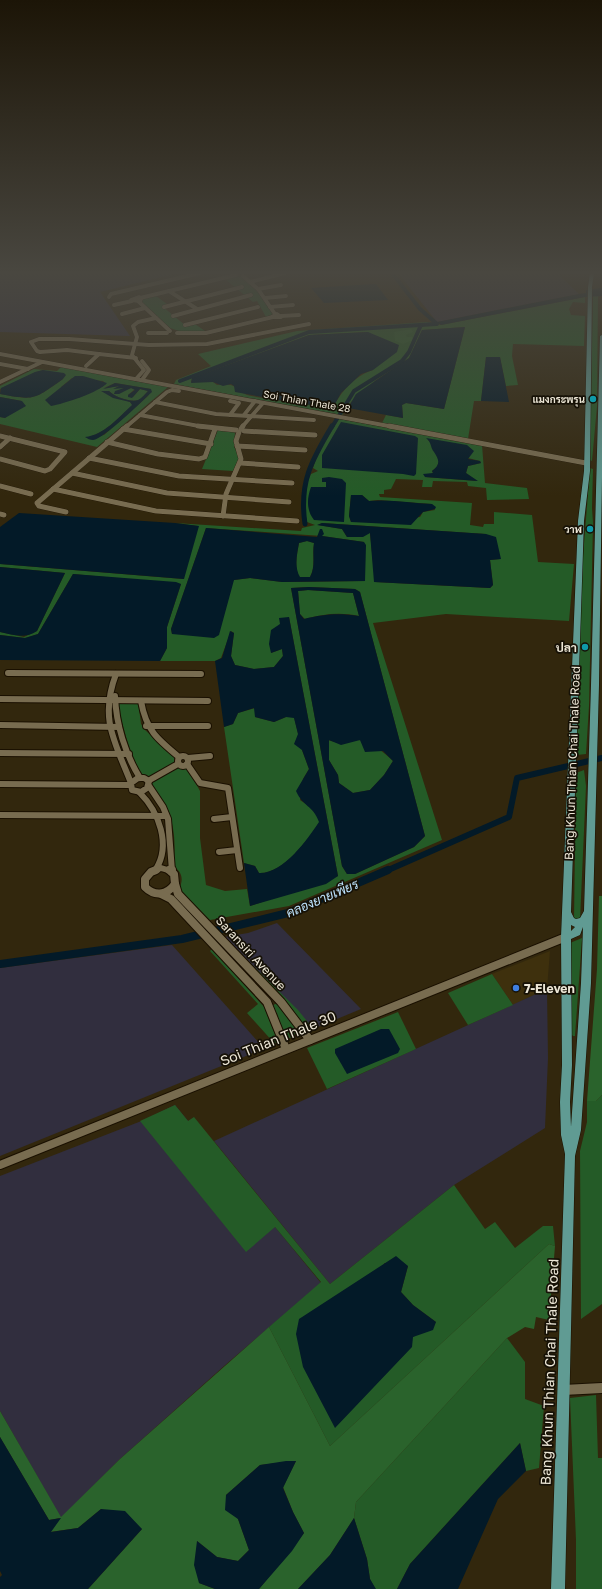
<svg xmlns="http://www.w3.org/2000/svg" width="602" height="1589" font-family="'Golos Text',Sarabun,sans-serif">
<style>
.built{fill:#3e300d}
.industrial{fill:#312e3e}
.green{fill:#245b27;fill-rule:evenodd}
.forest{fill:#2a632c}
.water{fill:#031a28;fill-rule:evenodd}
.lines{fill:none;stroke-linecap:round;stroke-linejoin:round}
.canal-far3{stroke:#031a28;stroke-width:4}
.canal-far2{stroke:#031a28;stroke-width:5}
.canal-far1{stroke:#031a28;stroke-width:6}
.canal{stroke:#031a28;stroke-width:8}
.minor-far4-casing{stroke:#1a1000;stroke-width:4.5}
.minor-far3-casing{stroke:#1a1000;stroke-width:5.5}
.minor-far2-casing{stroke:#1a1000;stroke-width:8}
.minor-far1-casing{stroke:#1a1000;stroke-width:10}
.minor-casing{stroke:#1a1000;stroke-width:12}
.major-casing{stroke:#1a1000;stroke-width:1}
.minor-far4{stroke:#786c50;stroke-width:4}
.minor-far3{stroke:#786c50;stroke-width:5}
.minor-far2{stroke:#786c50;stroke-width:6}
.minor-far1{stroke:#786c50;stroke-width:8}
.minor{stroke:#786c50;stroke-width:10}
.major{fill:#609b93;fill-rule:evenodd}
.culture-dot{fill:#0f9aa8;stroke:#161106;stroke-width:1.5}
.shop-dot{fill:#3f7fe0;stroke:#161106;stroke-width:1.5}
.labels{text-anchor:middle;dominant-baseline:central;stroke-width:3.5;stroke-linejoin:round;paint-order:stroke}
.far-poi-label{font-size:10px;font-weight:bold;fill:#ece6d6;stroke:#161106;text-anchor:end}
.far-street-label{font-size:10px;fill:#ece6d6;stroke:#161106}
.poi-label{font-size:12px;font-weight:bold;fill:#ece6d6;stroke:#161106;text-anchor:end}
.street-label{font-size:12px;fill:#ece6d6;stroke:#161106}
.water-label{font-size:13px;font-style:italic;fill:#bee4fe;stroke:#161106}
.near-street-label{font-size:14px;fill:#ece6d6;stroke:#161106}
</style>
<rect width="100%" height="100%" fill="#32270d"/>
<!-- built -->
<path class="built" d="M550,951L547,989L513,1005L492,974Z"/>
<!-- industrial -->
<g class="industrial">
<path d="M0,273L58,274L178,273L100,292L130,336L0,332Z"/>
<path d="M398,273H557L579,294L437,322Z"/>
<path d="M277,923L361,1009L313,1029L224,937L248,933Z"/>
<path d="M172,945L261,1045L251,1054L0,1156V968Z"/>
<path d="M547,989L548,1058L545,1128L454,1185L330,1284L214,1141Z"/>
<path d="M175,1105L321,1283L224,1366L120,1459L61,1518L0,1411V1176L144,1120Z"/>
</g>
<!-- green -->
<g class="green">
<path d="M236,277H241L257,291L273,314L266,317L257,301L253,302L225,279Z"/>
<path d="M156,296L167,304L162,306L186,326L195,324L205,331H179L170,328L142,302L143,299Z"/>
<path d="M593,296H598L597,406L592,461L590,460Z"/>
<path d="M585,297V303L573,302L569,309L571,315L585,316L584,346L513,344L512,356L518,385L506,386L500,357H486L481,401H474L468,439L382,423L386,415L403,418L402,405L406,403L444,409L465,327L422,330L409,358L376,380L351,402L348,408L342,415L174,384L176,380L211,366L198,354L297,331L427,322L441,325ZM368,332L373,370C360,374 351,382 342,393C338,398 336,404 330,407C325,408 254,397 247,395C231,388 239,383 217,385L213,382H191L192,378L309,335Z"/>
<path d="M61,367L168,387L97,447L0,424V417L5,418L22,401L0,397V394C36,401 34,399 63,379L43,370L36,372L0,389V386L34,369L57,371ZM72,378L103,381L106,384L75,398L61,387ZM115,383L151,389L148,396L104,435L85,438C105,434 118,418 133,405L130,402L102,391H109C113,396 131,403 139,400C142,398 145,394 148,391L140,389L133,397H128V395L135,389L131,388L114,394L126,387L121,386L104,388Z"/>
<path d="M339,419L482,445L485,483L527,488L529,499L487,500L486,488L468,486L467,482L433,481L432,487H422L423,480L396,479L391,489L384,490V494H379L380,497L472,503L470,525L483,527L484,524H494V512L532,515L538,562L574,564L569,621L446,614L373,623L442,840L289,906L210,920L179,890C184,878 182,873 173,865C176,847 175,826 167,809C162,799 152,793 152,782L142,775L131,755L117,704L119,702L138,701L141,724L145,730L175,757L174,760L177,767H187L200,791V838L206,885L225,891L247,889L250,906L338,876L289,617L280,624L271,653L282,649L283,656L274,667L254,669L235,665L231,656L234,633L231,631L221,658L215,661H160L167,648V627L181,584L73,574L38,634L25,638L0,635V632L24,637L37,631L65,573L0,567V564L183,579L198,526L175,523L301,531L302,528L315,525L307,522C303,504 303,490 311,474L318,471L313,468L318,453ZM427,439L468,458L480,461L481,463L468,466L466,473L477,481L425,477L433,473L432,471L437,467L439,461L431,443ZM351,495H362L369,501L378,500L432,504L435,510L423,512L420,517L366,522H351L349,516ZM322,523L486,534L500,559L490,560L493,585L490,588L375,582L370,533L347,537L342,529L318,525ZM206,528L322,536L364,542L365,581L282,582L250,578L234,580L172,634L171,629ZM309,587L355,589L360,592L425,836L414,847L355,874H347L342,866L291,588Z"/>
<path d="M218,430L235,432L234,446L239,458L233,471L202,469Z"/>
<path d="M590,468L593,469L592,508L593,523L589,706L586,754L577,755L576,739L583,557Z"/>
<path d="M307,541L314,543C312,555 316,566 310,577H299C294,567 297,554 299,543Z"/>
<path d="M308,590L353,593L359,616C340,612 323,614 305,619L300,614L298,591Z"/>
<path d="M255,708V717L274,722L286,717H294L302,750L309,769L303,779L300,800L316,811L320,822C307,840 284,874 259,873L255,866L244,863L224,727L233,724L238,713Z"/>
<path d="M328,740C345,746 343,741 358,740C369,740 386,754 393,761L384,775L370,790L353,793L339,783L338,775L329,760Z"/>
<path d="M584,770L586,786L580,920L574,919L576,773Z"/>
<path d="M224,937L298,1010L311,1026V1029L307,1030Z"/>
<path d="M582,938L575,1036H573L571,1034L570,943Z"/>
<path d="M212,949L264,1007L278,1042L277,1043H274L247,1013L258,1004L210,951Z"/>
<path d="M492,974L513,1005L468,1025L448,993Z"/>
<path d="M275,1004H277L289,1016L298,1032L290,1038L285,1037L278,1020L277,1013L273,1012L272,1006Z"/>
<path d="M398,1012L416,1049L327,1089L307,1048Z"/>
<path d="M602,1095V1304L581,1319L580,1151L587,1122V1101H596Z"/>
<path d="M175,1105L188,1121L194,1117L330,1284L454,1185L485,1229L495,1222L515,1248L543,1226H553L555,1246L549,1244L330,1446L269,1327L321,1282L275,1227L246,1252L140,1121ZM384,1263L408,1266L401,1292L413,1305L436,1322L413,1337Z"/>
<path d="M507,1338L525,1362V1399L544,1406L539,1468L526,1471L520,1443L410,1564L397,1589H375L370,1579L367,1559L354,1518L356,1502Z"/>
<path d="M596,1395L598,1458H602V1589H576V1540L570,1398Z"/>
</g>
<!-- forest -->
<g class="forest">
<path d="M411,329L413,332L406,335L407,337H412L413,340L403,344L395,341L394,332Z"/>
<path d="M599,896H602V1095L596,1101H587L597,969Z"/>
<path d="M549,1244L555,1246L549,1320L536,1317L534,1329L525,1327L507,1338L356,1502L354,1518L330,1555L298,1589H259L304,1533L293,1512L283,1487L296,1461L260,1465L226,1495L238,1519L249,1550L238,1561L217,1557L197,1541L199,1583L215,1589H88L142,1529L101,1509L78,1528L50,1532L60,1518L49,1520L0,1437V1411L61,1517L120,1459L269,1327L330,1446Z"/>
</g>
<!-- water -->
<g class="water">
<path d="M373,284H376L388,300L324,303L311,288Z"/>
<path d="M602,288V296L585,297L441,325L437,322L579,294L586,293V290Z"/>
<path d="M465,327L444,409L406,403L402,405L403,418L348,408L356,394L409,358L422,330Z"/>
<path d="M368,332L399,345L397,352L373,370L361,374L341,393L335,404L329,407L295,403L235,392L234,386L231,384L223,386L213,382L191,383L192,378L309,335Z"/>
<path d="M486,357H500L509,402L481,401Z"/>
<path d="M43,370L64,373L66,375L63,379C34,399 36,401 0,394L1,388L35,372Z"/>
<path d="M75,376H83L107,383C100,392 63,404 51,406L45,400Z"/>
<path d="M115,383L151,389L152,392C142,401 104,439 93,440C90,440 88,439 85,437C104,435 118,418 132,405L130,402L113,398L101,391H109C113,396 131,403 138,400C142,398 145,394 148,391L140,389L132,398L128,397V395L135,390L131,388L119,394H114L115,391L124,388L113,389L119,386L103,389Z"/>
<path d="M0,397L22,401L26,406L5,418L0,417Z"/>
<path d="M341,422L415,436L418,438L416,474L414,476L403,474L322,468V455Z"/>
<path d="M426,438L467,445L474,451L468,459L480,461L481,463L468,466L466,473L478,481L425,477L423,474L433,473L432,471C441,464 439,460 434,452C430,447 432,443 426,438Z"/>
<path d="M329,477L342,479L346,483L344,522L314,520C306,510 307,498 311,487H326V482H322V478Z"/>
<path d="M351,495H362L369,501C390,499 411,503 432,504L436,507L435,509L423,512L411,525L351,522L349,516Z"/>
<path d="M19,513L175,523L199,526L184,579L0,564V527Z"/>
<path d="M322,523L486,534L496,537L501,559L490,560L493,585L490,588L374,582L370,533L363,537H347L342,529L317,525Z"/>
<path d="M206,528L317,537L320,529H322L324,534L322,536L364,542L366,545L365,581L282,582L250,578L234,580L219,635L214,638L172,634L171,629ZM307,541L314,543C312,555 316,566 310,577H300C294,567 297,554 299,543Z"/>
<path d="M0,567L65,573L37,631C25,639 13,635 0,632Z"/>
<path d="M73,574L176,582L181,584L167,627V648L160,661L0,660V635L25,638L38,634Z"/>
<path d="M309,587L355,589L360,592L425,836L414,847L355,874H347L342,866L291,588ZM308,590L353,593L359,616C338,613 325,614 304,619L300,614L298,591ZM329,740L341,745L360,740L365,752L383,751L393,761L384,775L370,790L353,793L339,783L338,775L329,760Z"/>
<path d="M289,617L338,876L326,884L250,906L244,863L255,866L259,873C283,874 307,840 319,822C313,805 303,807 296,791L309,769L302,750L294,744L298,734L294,718L286,717L274,722L255,717L254,708L238,713L233,724L224,727L215,661L222,658L230,631L234,633L231,656L235,665L254,669L274,667L283,656L282,649L271,653L269,644L271,630L280,624L279,618Z"/>
<path d="M381,1029H389L400,1049L398,1053L347,1074L335,1053V1049Z"/>
<path d="M396,1256L408,1266L401,1292L413,1305L436,1322L433,1330L413,1337L412,1347L335,1428L303,1367L296,1334L299,1319Z"/>
<path d="M0,1437L49,1520L61,1518L51,1532L78,1528L101,1509L125,1511L142,1529L88,1589H0V1577L2,1575L0,1571Z"/>
<path d="M520,1443L526,1471L498,1499L458,1589H397L410,1564Z"/>
<path d="M286,1461H296L283,1488L293,1512L304,1533L292,1551L259,1589H215L199,1583L194,1565L197,1541L217,1557L238,1561L249,1550L238,1519L225,1510L226,1495L260,1465Z"/>
<path d="M354,1518L367,1559L370,1579L376,1589H298L330,1555Z"/>
</g>
<g class="lines">
<!-- canal-far3 -->
<g class="canal-far3">
<path d="M392,273L420,309L437,324"/>
<path d="M180,381L309,332L436,324"/>
<path d="M332,427L354,391L402,361L409,352L421,325"/>
</g>
<!-- canal-far2 -->
<path class="canal-far2" d="M305,524C299,483 311,461 332,426"/>
<!-- canal-far1 -->
<path class="canal-far1" d="M386,871L509,817L517,778L602,758"/>
<!-- canal -->
<path class="canal" d="M0,964L182,939L288,913L388,870"/>
<!-- minor-far4 casing -->
<g class="minor-far4-casing">
<g id="minor-far4">
<path d="M243,276L258,289L275,314"/>
<path d="M250,282L285,273"/>
<path d="M258,289L281,285"/>
<path d="M169,291L197,309"/>
<path d="M109,297L111,294L200,273"/>
<path d="M139,297L141,299L140,301L131,300Z"/>
<path d="M140,298L236,275"/>
<path d="M265,298L286,296"/>
<path d="M138,301L170,331"/>
<path d="M114,305L132,301"/>
<path d="M164,307L242,287"/>
<path d="M270,307L293,305"/>
<path d="M122,314L145,308"/>
<path d="M277,314L281,317H272Z"/>
<path d="M173,316L251,295"/>
<path d="M281,316L299,315"/>
<path d="M185,325L258,307"/>
<path d="M148,333H167"/>
<path d="M177,333H206L273,317"/>
<path d="M0,354L394,427"/>
<path d="M99,354L67,350L40,352L37,351L31,342L39,339H69L149,345L207,344L309,324"/>
<path d="M142,361L149,370L142,380"/>
<path d="M0,364L28,369"/>
<path d="M86,366L99,354L136,358"/>
<path d="M136,379L144,370L132,355L137,337L133,326L138,322L156,318"/>
<path d="M0,382L42,362"/>
<path d="M230,401L239,403L230,415"/>
<path d="M155,402L216,414L314,420"/>
<path d="M140,415L204,427"/>
<path d="M244,415L255,401"/>
<path d="M126,427L167,392L172,390L179,391"/>
<path d="M242,427L263,403"/>
</g>
</g>
<!-- minor-far3 casing -->
<g class="minor-far3-casing">
<g id="minor-far3">
<path d="M198,426L236,430"/>
<path d="M389,426L586,463"/>
<path d="M123,429L211,444"/>
<path d="M241,429L243,426"/>
<path d="M244,431L315,435"/>
<path d="M0,436L65,452L50,469L45,471L0,459"/>
<path d="M107,442L158,454L199,459L205,457L215,429"/>
<path d="M237,446L305,450"/>
<path d="M0,447L10,438"/>
<path d="M89,458L179,476L292,483"/>
<path d="M240,463L298,467"/>
<path d="M72,473L167,493L289,502"/>
<path d="M0,486L31,494"/>
<path d="M53,489L156,511L297,521"/>
<path d="M66,512L39,506L37,503L127,426"/>
<path d="M0,514L4,515"/>
<path d="M223,516L226,494L241,459L236,441L239,432"/>
</g>
</g>
<!-- minor-far2 casing -->
<g class="minor-far2-casing">
<g id="minor-far2">
<path d="M8,673L201,674"/>
<path d="M116,674C99,719 115,742 131,783"/>
<path d="M115,696C116,724 125,754 140,778"/>
<path d="M0,699L208,701"/>
<path d="M141,701C146,730 157,739 179,757"/>
<path d="M0,725L119,727"/>
<path d="M146,726H208"/>
<path d="M0,753L129,754"/>
<circle cx="183" cy="761" r="5"/>
<path d="M188,758L210,756"/>
<path d="M187,764L200,783L228,788L240,868"/>
<path d="M138,778H144L149,781L147,788L141,792L132,790L131,783Z"/>
<path d="M148,781L178,764"/>
<path d="M0,784L130,785"/>
<path d="M149,786L163,807L168,819L172,871"/>
<path d="M140,793C159,812 171,845 156,869"/>
<path d="M0,815L166,816"/>
<path d="M214,819L232,817"/>
<path d="M219,852L237,850"/>
<path d="M153,871L161,868L171,871"/>
</g>
</g>
<!-- minor-far1 casing -->
<g class="minor-far1-casing">
<g id="minor-far1">
<path d="M156,870L151,872L145,879V887C155,897 167,895 175,884L174,874L169,870"/>
<path d="M172,870V872"/>
<path d="M175,884L178,894L281,1002L310,1040"/>
<path d="M161,894L171,899L267,1002L286,1049"/>
<path d="M0,1165L566,937"/>
</g>
</g>
<!-- minor casing -->
<g class="minor-casing">
<path id="minor" d="M563,1390L602,1388"/>
</g>
<!-- major casing -->
<g class="major-casing">
<path id="major" d="M590,273H594L592,287L590,471L584,521L571,912L574,918L576,919L580,918L584,911L591,685L600,336L602,335V477L599,685L591,983L581,1130L575,1156L565,1589H551L565,1154L561,1135L560,1102L562,1065L561,937L578,521L584,471L588,287ZM571,925L575,927L571,931ZM583,927L581,983L571,1127L570,1102L572,1065L571,939L580,935Z"/>
</g>
<!-- minor-far4 -->
<use href="#minor-far4" class="minor-far4"/>
<!-- minor-far3 -->
<use href="#minor-far3" class="minor-far3"/>
<!-- minor-far2 -->
<use href="#minor-far2" class="minor-far2"/>
<!-- minor-far1 -->
<use href="#minor-far1" class="minor-far1"/>
<!-- minor -->
<use href="#minor" class="minor"/>
<!-- major -->
<use href="#major" class="major"/>
</g>
<!-- sky -->
<linearGradient id="sky" x2="0" y2="1"><stop stop-color="#1c1507"/><stop offset="0.55" stop-color="#494740"/><stop offset="1" stop-color="#494740" stop-opacity="0"/></linearGradient>
<rect width="602" height="496" fill="url(#sky)"/>
<!-- markers -->
<g class="culture-dot">
<circle cx="593" cy="399" r="4"/>
<circle cx="590" cy="529" r="4"/>
<circle cx="585" cy="647" r="4"/>
</g>
<circle class="shop-dot" cx="516" cy="988" r="4"/>
<g class="labels">
<!-- far-poi labels -->
<g class="far-poi-label">
<text x="585" y="399">แมงกระพรุน</text>
<text x="582" y="529">วาฬ</text>
</g>
<!-- far-street labels -->
<g class="far-street-label">
<text transform="translate(307 401) rotate(10)">Soi Thian Thale 28</text>
</g>
<!-- poi labels -->
<g class="poi-label">
<text x="577" y="647">ปลา</text>
<text x="524" y="988" text-anchor="start">7-Eleven</text>
</g>
<!-- street labels -->
<g class="street-label">
<text transform="translate(572 763) rotate(-88)">Bang Khun Thian Chai Thale Road</text>
<text transform="translate(251 953) rotate(47)">Saransiri Avenue</text>
</g>
<!-- water labels -->
<g class="water-label">
<text transform="translate(322 898) rotate(-23)">คลองยายเพียร</text>
</g>
<!-- near-street labels -->
<g class="near-street-label">
<text transform="translate(278 1038) rotate(-22)">Soi Thian Thale 30</text>
<text transform="translate(549 1372) rotate(-88)">Bang Khun Thian Chai Thale Road</text>
</g>
</g>
</svg>
